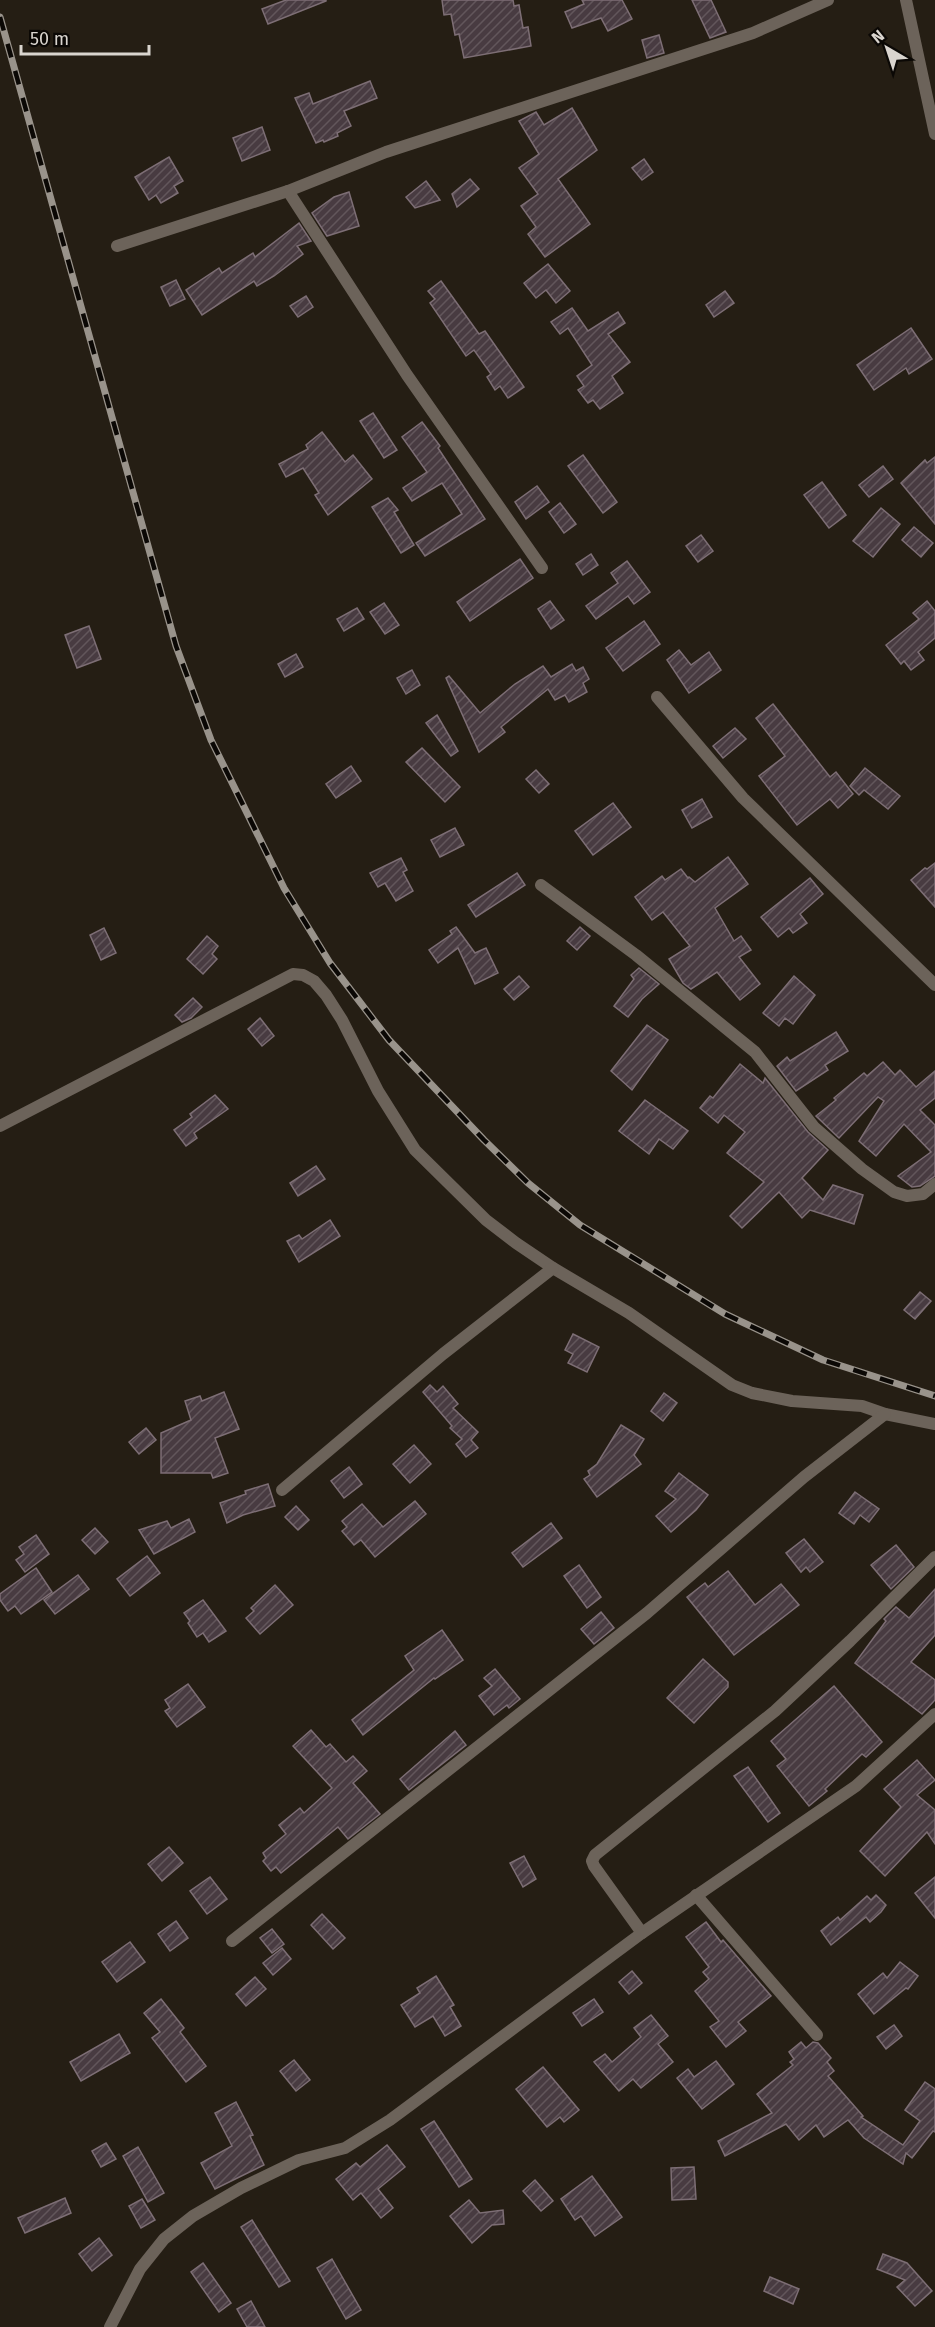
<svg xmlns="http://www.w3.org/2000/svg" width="935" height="2327" font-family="'Fira Sans',sans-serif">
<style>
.building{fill:url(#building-hatch);stroke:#7d6e75;stroke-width:1.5}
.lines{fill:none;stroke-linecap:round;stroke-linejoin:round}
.minor{stroke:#6c635a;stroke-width:12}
.rail-casing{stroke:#99938b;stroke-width:7}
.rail{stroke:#0b0805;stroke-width:4.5;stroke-dasharray:14;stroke-linecap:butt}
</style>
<defs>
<pattern id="building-hatch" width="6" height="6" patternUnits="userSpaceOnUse" patternTransform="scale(1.5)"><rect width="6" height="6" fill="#483b41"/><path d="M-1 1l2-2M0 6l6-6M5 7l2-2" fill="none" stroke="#62565b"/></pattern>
</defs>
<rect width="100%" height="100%" fill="#251e14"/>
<!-- building -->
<g class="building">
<path d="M286,0H326V1L268,24L262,9Z"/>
<path d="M442,0H513L514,6L519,5L523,28L528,27L531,46L464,58L459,34L455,35L451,14L444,15Z"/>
<path d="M582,0H622L632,19L608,31L601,18L572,28L565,12L584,4Z"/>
<path d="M692,0H711L726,32L710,38Z"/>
<path d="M659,35L664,53L647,58L642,40Z"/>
<path d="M370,81L377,98L344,111L351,126L337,133L338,136L324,142L323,140L316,143L295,98L309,93L313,104Z"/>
<path d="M572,108L597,150L558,179L590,224L545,257L528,234L536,227L521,206L538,194L519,168L539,154L519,121L536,112L544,125Z"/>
<path d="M262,127L270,150L242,161L233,138Z"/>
<path d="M169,157L183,181L174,186L178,193L161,203L156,195L149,200L135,177Z"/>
<path d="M644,159L653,172L642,180L632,168Z"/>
<path d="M470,179L479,189L457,207L452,194Z"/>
<path d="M426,181L440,200L415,208L406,197Z"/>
<path d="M349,192L359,226L327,236L312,213L334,197Z"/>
<path d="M299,223L311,241L297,246L303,254L274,276L257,286L254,281L202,315L186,290L219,268L222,273L253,253L255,257Z"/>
<path d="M548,264L570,291L556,303L546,290L536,298L524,283Z"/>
<path d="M176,280L185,299L170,306L161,287Z"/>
<path d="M441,281L479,334L485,331L524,387L508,398L500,386L495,390L487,377L491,374L474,350L466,356L430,303L435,299L428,291Z"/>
<path d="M725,291L734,303L714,317L706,305Z"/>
<path d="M306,296L313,307L298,317L290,306Z"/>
<path d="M572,308L588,331L618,312L625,323L608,334L630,362L612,376L623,393L600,409L593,400L588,403L578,390L584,386L577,376L592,365L568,328L560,334L551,322Z"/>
<path d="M911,328L932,359L909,374L906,368L874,390L857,365Z"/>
<path d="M373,413L397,450L384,458L360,421Z"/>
<path d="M422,422L440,446L438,448L485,519L425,556L416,543L462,514L442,483L412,501L403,488L427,472L402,437Z"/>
<path d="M322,432L345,462L353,455L372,479L328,515L315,495L319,493L303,468L286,477L279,464L308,449L306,445Z"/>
<path d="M583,455L617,502L603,513L568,466Z"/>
<path d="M935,457V524L901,483L925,460L927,463Z"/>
<path d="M883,466L893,479L869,497L859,485Z"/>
<path d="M822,482L846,515L829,528L804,495Z"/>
<path d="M537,486L549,502L526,519L515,502Z"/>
<path d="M388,498L398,510L394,512L414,545L401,553L372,507Z"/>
<path d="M560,503L576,524L564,533L549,512Z"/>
<path d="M881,508L900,524L873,557L853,541Z"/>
<path d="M914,527L933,543L921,557L902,540Z"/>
<path d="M701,535L713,551L698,562L686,546Z"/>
<path d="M591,554L598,565L583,575L576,564Z"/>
<path d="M520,559L533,578L470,621L457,602Z"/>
<path d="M627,561L650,592L634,604L628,596L596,619L586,606L618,583L611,573Z"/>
<path d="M550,601L564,620L551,629L538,609Z"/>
<path d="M927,601L935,611V638L918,652L924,660L911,670L904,661L901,664L886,645L919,619L913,613Z"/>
<path d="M384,603L399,625L385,634L370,612Z"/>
<path d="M357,608L364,619L344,631L337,619Z"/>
<path d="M644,621L660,644L623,671L606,648Z"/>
<path d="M89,626L101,659L77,668L65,635Z"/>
<path d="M679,650L691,665L709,652L721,670L689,693L667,660Z"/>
<path d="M296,654L303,667L285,677L278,664Z"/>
<path d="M572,664L576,671L583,667L589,679L583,683L587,692L569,702L565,695L555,700L548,689L501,727L505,732L479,752L446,678L449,676L480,713L515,684L543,666L551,677Z"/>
<path d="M412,670L420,685L406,694L397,678Z"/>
<path d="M773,704L830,777L836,772L853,794L838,808L830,799L797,825L759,776L785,756L756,718Z"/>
<path d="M437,715L458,751L451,756L426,723Z"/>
<path d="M735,728L746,739L723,758L713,746Z"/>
<path d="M422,748L460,787L445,802L406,762Z"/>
<path d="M351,766L361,781L336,798L326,784Z"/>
<path d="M865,768L900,796L888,809L864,790L859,795L850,786Z"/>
<path d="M536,770L549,784L539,793L526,779Z"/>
<path d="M702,799L712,817L692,828L682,810Z"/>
<path d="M613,803L631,827L593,855L575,831Z"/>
<path d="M455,828L464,845L440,857L431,840Z"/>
<path d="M728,857L748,884L715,908L734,941L741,936L751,950L739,957L760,984L740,1000L717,972L691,989L683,983L669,959L690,946L663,912L652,920L635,897L662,876L665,880L681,869L688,878L689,877L695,882Z"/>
<path d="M401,858L407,870L403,872L413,891L396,901L385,883L378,887L370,873Z"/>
<path d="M935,863V907L911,880L925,868L927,869Z"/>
<path d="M517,873L525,885L476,917L468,905Z"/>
<path d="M810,878L823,894L800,914L807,923L793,933L789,928L778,937L761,917Z"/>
<path d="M456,927L475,953L486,948L498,973L475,984L458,948L438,963L429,950L452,934L450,931Z"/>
<path d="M580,927L590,936L577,950L567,941Z"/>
<path d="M104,928L116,953L101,960L90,935Z"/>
<path d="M207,936L218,946L212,954L217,959L203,974L187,959Z"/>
<path d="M639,968L659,984L642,999L628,1017L614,1006L634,979L631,975Z"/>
<path d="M519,976L529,987L514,1000L504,989Z"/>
<path d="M794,976L815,995L793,1024L785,1018L779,1026L763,1013Z"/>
<path d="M193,998L202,1007L191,1018L182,1022L175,1015Z"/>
<path d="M260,1018L274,1036L262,1046L248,1029Z"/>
<path d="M647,1025L668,1040L632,1090L611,1071Z"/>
<path d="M836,1032L848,1051L825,1065L828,1070L796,1091L777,1066L787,1057L790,1061Z"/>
<path d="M883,1062L895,1075L900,1070L916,1087L935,1071V1098L920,1110L935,1125V1176L920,1186L912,1187L898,1176L931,1152L904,1124L876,1156L859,1141L884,1101L878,1097L839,1138L816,1116L836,1100L834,1098L864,1073L867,1076Z"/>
<path d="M740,1064L763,1083L765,1078L808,1132L828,1150L802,1178L823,1200L833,1185L863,1195L854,1224L810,1210L802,1218L779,1192L742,1228L730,1216L764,1182L727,1153L745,1132L724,1115L718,1123L700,1108L710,1096L713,1098Z"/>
<path d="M215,1095L228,1109L194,1133L197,1138L186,1146L174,1130L192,1117L190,1114Z"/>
<path d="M645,1100L688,1131L673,1149L659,1139L649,1154L619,1131Z"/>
<path d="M316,1166L325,1179L298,1196L290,1183Z"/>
<path d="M330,1220L340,1236L299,1262L287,1241L299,1235L302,1239Z"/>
<path d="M920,1292L931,1301L915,1319L904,1310Z"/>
<path d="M573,1334L599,1347L587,1372L568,1363L573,1354L565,1350Z"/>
<path d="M430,1385L437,1392L443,1386L458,1404L453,1408L478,1432L471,1440L478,1448L466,1457L456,1444L462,1439L450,1428L452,1426L423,1392Z"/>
<path d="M224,1392L239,1429L215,1438L228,1473L213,1478L211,1473H161V1433L191,1420L185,1401L200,1396L202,1401Z"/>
<path d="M664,1393L677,1403L663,1421L651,1411Z"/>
<path d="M621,1425L644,1439L634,1455L641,1464L597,1497L584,1479L590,1475L588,1471L597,1464Z"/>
<path d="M146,1428L156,1440L139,1454L129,1442Z"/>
<path d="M414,1445L431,1464L410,1483L393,1464Z"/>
<path d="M349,1467L362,1484L344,1498L331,1481Z"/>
<path d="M679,1473L708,1495L696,1510L671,1532L656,1516L676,1499L665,1491Z"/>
<path d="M268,1484L275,1506L243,1515L227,1523L220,1503L246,1494L245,1491Z"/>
<path d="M855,1492L879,1509L869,1522L860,1515L854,1524L839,1513Z"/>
<path d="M415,1501L426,1514L375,1557L361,1540L354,1545L342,1531L347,1527L342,1521L362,1504L383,1527Z"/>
<path d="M296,1506L309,1520L298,1530L285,1517Z"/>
<path d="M189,1519L195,1532L154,1554L139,1530L167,1521L171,1528Z"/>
<path d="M551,1523L562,1538L523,1567L512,1553Z"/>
<path d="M95,1528L108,1542L95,1554L82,1540Z"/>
<path d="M36,1535L49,1554L25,1572L16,1560L24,1554L19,1547Z"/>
<path d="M804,1539L823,1562L810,1572L806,1567L801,1572L786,1553Z"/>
<path d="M896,1545L914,1567L891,1589L871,1565Z"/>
<path d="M147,1556L160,1573L130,1596L117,1579Z"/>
<path d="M579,1565L601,1597L587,1608L564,1576Z"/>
<path d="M36,1568L52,1592L21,1614L15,1606L8,1611L0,1600V1594Z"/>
<path d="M728,1571L755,1605L781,1584L799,1605L734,1655L687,1597L705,1583L708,1587Z"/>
<path d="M78,1575L89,1589L55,1614L44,1600Z"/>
<path d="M275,1585L293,1605L260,1634L246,1618L254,1611L251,1608Z"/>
<path d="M935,1589V1635L911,1662L935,1680V1700L922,1714L855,1663L886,1621L884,1619L896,1607L909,1618Z"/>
<path d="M203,1600L226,1631L209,1642L203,1633L197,1637L188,1623L190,1621L184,1613Z"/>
<path d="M601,1612L614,1628L594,1644L581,1629Z"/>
<path d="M442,1630L463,1660L435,1679L434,1678L363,1735L352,1720L414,1670L405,1656Z"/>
<path d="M703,1659L728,1682V1687L694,1723L667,1698Z"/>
<path d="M495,1669L520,1699L509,1708L507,1705L494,1715L479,1696L492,1686L484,1678Z"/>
<path d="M188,1684L205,1707L177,1727L165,1711L170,1708L165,1700Z"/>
<path d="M834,1686L882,1742L866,1757L862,1754L825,1789L827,1791L809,1806L777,1766L786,1759L771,1741Z"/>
<path d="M311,1730L326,1747L330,1744L346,1762L353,1756L367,1771L353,1783L380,1814L348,1839L338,1827L281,1873L276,1867L271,1871L263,1861L266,1858L263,1853L286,1834L279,1825L300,1808L304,1813L332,1788L293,1746Z"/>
<path d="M455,1731L466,1745L409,1790L400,1779Z"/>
<path d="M917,1760L935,1780L917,1795L935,1810V1844L927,1832L885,1876L860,1851L901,1807L884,1789Z"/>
<path d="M748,1767L780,1813L768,1822L734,1776Z"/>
<path d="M169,1847L183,1863L162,1881L148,1864Z"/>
<path d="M524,1856L536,1879L523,1887L510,1863Z"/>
<path d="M210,1877L227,1899L207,1914L190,1891Z"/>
<path d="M935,1877V1918L915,1893Z"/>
<path d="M876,1895L886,1905L881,1912L870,1922L866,1917L831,1945L821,1931L838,1917L840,1920L867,1896L871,1900Z"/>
<path d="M322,1914L345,1938L333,1949L311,1925Z"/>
<path d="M176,1921L188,1938L170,1951L158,1934Z"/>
<path d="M706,1922L721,1942L723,1940L771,1996L738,2022L746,2031L726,2047L710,2027L719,2021L695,1991L709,1979L703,1972L709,1967L686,1937Z"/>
<path d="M272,1929L284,1944L272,1953L260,1938Z"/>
<path d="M130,1942L145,1962L117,1982L102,1962Z"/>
<path d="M282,1948L291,1959L273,1975L263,1963Z"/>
<path d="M900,1962L918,1976L908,1989L906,1988L874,2014L858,1994L883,1973L887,1978Z"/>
<path d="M632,1971L642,1983L629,1994L619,1982Z"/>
<path d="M436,1976L454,2005L450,2007L461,2026L445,2036L433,2016L415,2027L401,2005L420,1993L417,1988Z"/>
<path d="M255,1977L266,1989L246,2006L236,1994Z"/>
<path d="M161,1999L184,2028L180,2032L206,2066L186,2082L152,2038L160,2032L144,2013Z"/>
<path d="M594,1999L603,2012L582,2026L573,2013Z"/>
<path d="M651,2015L668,2036L658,2044L673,2062L641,2088L633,2079L619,2091L594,2062L605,2054L612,2062L641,2037L634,2028Z"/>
<path d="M894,2025L902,2036L886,2049L877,2037Z"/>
<path d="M119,2034L130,2053L81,2081L70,2062Z"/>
<path d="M801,2042L806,2048L813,2042L818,2043L831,2058L827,2062L834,2071L828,2076L863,2116L861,2117L903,2145L920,2121L905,2110L925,2082L935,2089V2132L933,2131L912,2158L906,2153L903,2164L864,2138L848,2120L824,2137L816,2125L799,2140L786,2124L725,2156L718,2141L772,2113L757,2094L793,2065L790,2062L794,2059L789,2052Z"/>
<path d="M294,2060L310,2080L296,2091L280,2071Z"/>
<path d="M716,2061L734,2084L702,2109L677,2078L688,2069L694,2077Z"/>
<path d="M543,2067L579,2110L564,2122L560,2117L547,2127L516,2089Z"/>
<path d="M236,2102L253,2135L250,2136L264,2165L215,2189L201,2163L232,2146L215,2113Z"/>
<path d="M434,2121L472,2179L459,2187L421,2129Z"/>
<path d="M106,2143L116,2159L101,2167L92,2151Z"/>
<path d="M387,2145L405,2167L378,2189L393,2208L381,2218L361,2193L353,2200L336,2179L356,2163L360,2167Z"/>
<path d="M138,2147L164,2193L148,2202L123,2156Z"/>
<path d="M694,2167L696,2199L672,2200L671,2168Z"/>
<path d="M592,2176L622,2217L595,2236L581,2216L575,2220L561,2199Z"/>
<path d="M535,2180L553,2201L541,2211L523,2191Z"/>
<path d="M65,2198L71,2213L25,2233L18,2218Z"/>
<path d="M142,2199L155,2220L141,2228L129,2206Z"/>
<path d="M469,2200L480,2213L503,2210L504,2224L492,2225L472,2243L450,2216Z"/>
<path d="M252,2220L290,2281L279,2287L241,2227Z"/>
<path d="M99,2238L112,2255L92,2271L79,2254Z"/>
<path d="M883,2254L907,2263L932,2291L915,2306L897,2287L905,2280L877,2269Z"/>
<path d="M332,2259L361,2310L346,2319L317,2268Z"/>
<path d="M203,2263L231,2303L219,2312L191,2272Z"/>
<path d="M770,2277L799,2289L793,2304L764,2291Z"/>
<path d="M251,2301L265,2327H247L237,2309Z"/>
</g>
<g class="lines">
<!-- minor -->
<g class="minor">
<path d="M906,0L935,134"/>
<path d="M288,191L407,375L542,568"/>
<path d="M117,246L288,191L386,152L753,33L828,0"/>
<path d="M657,697L743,798L935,985"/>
<path d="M541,885L636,955L755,1052L814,1127L862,1169L894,1192L907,1196L923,1194L935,1184"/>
<path d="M0,1126L293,974L303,975L314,981L326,995L342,1020L378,1091L415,1150L486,1220L516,1243L553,1268L629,1313L732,1385L752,1393L792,1401L862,1406L885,1414L935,1424"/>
<path d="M282,1490L443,1354L553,1268"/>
<path d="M696,1895L817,2035"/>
<path d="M642,1933L594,1866L592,1861L595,1855L775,1711L850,1641L935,1557"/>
<path d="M232,1941L647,1613L804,1477L885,1414"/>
<path d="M110,2327L140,2269L164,2239L193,2216L241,2188L299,2160L345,2148L390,2120L642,1933L856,1786L935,1714"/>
</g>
<!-- rail casing -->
<g class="rail-casing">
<path id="rail" d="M0,17L176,646L211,740L284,888L330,963L389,1040L484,1140L528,1183L580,1225L725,1314L823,1360L935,1396"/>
</g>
<!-- rail -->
<use href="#rail" class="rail"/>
</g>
<!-- north arrow -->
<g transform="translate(887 48) rotate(321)" stroke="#0b0805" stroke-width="4.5" paint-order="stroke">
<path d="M0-4.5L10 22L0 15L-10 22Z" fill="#dad5cf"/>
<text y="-9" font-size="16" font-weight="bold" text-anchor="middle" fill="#dad5cf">N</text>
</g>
<!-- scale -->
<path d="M21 45v9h128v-9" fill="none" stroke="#dad5cf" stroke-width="3"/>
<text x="30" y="45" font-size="18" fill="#dad5cf" stroke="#0b0805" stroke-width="4.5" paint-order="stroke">50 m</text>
</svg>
